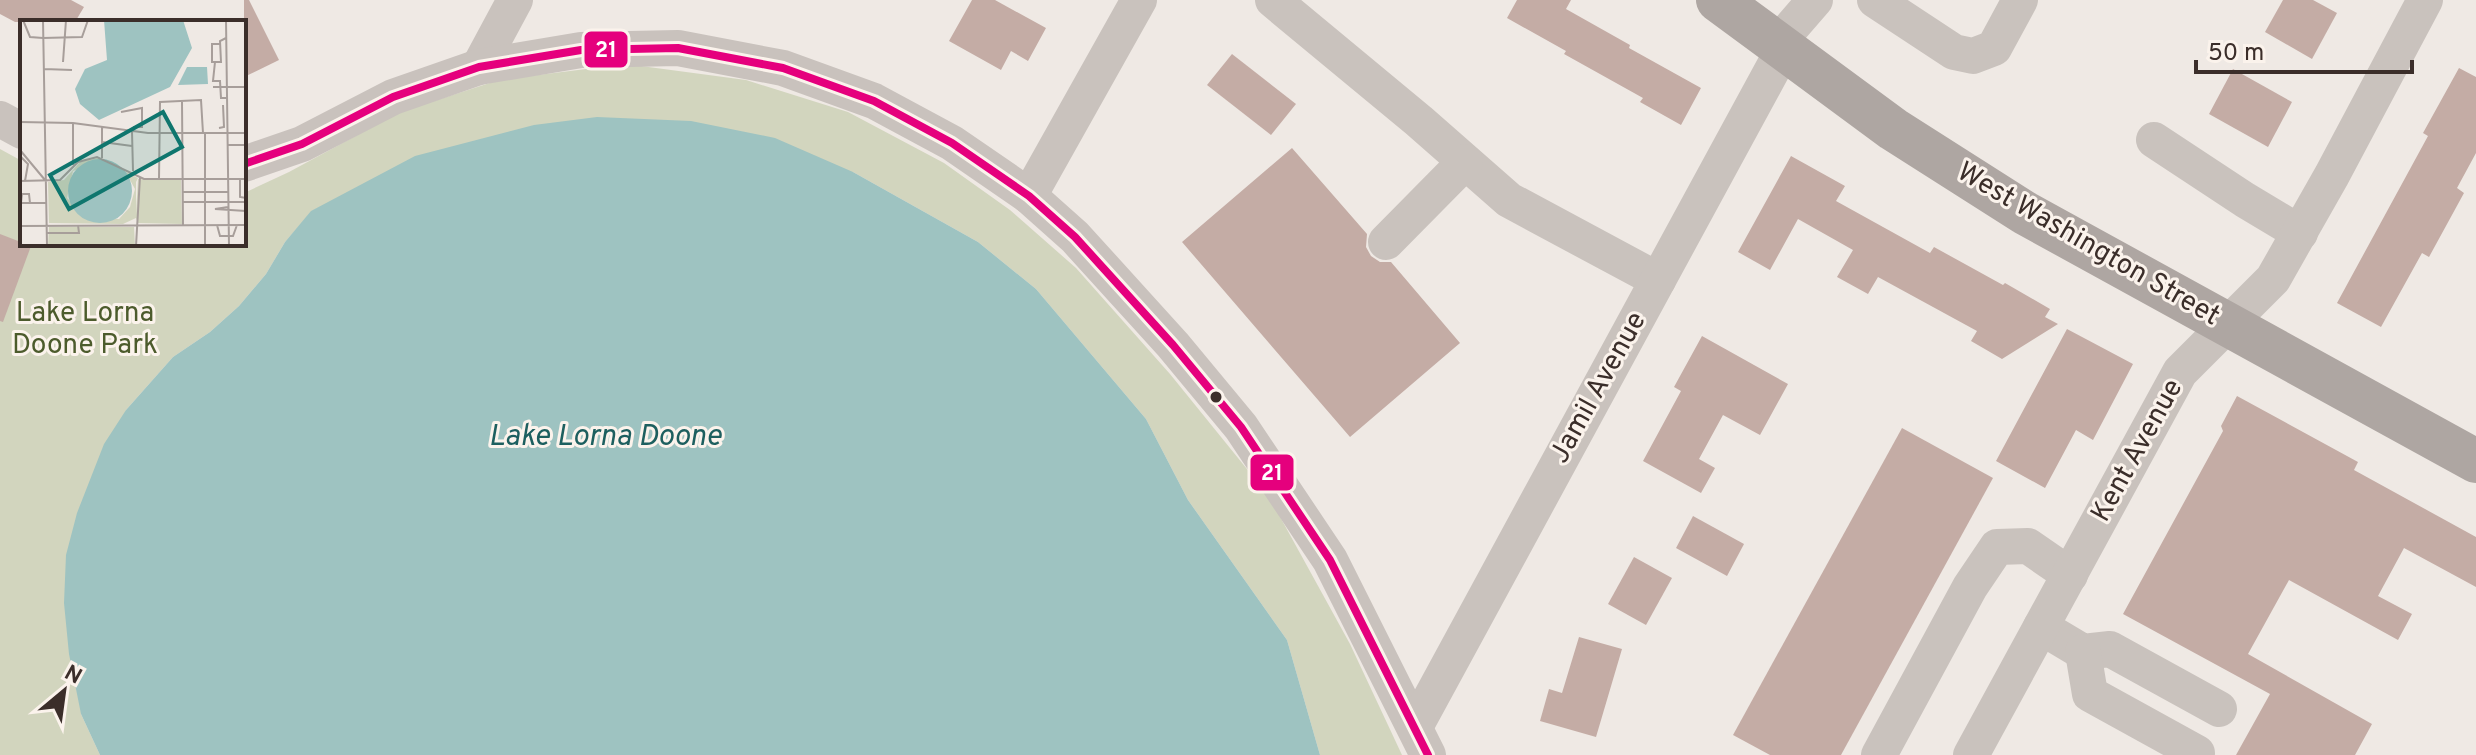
<svg xmlns="http://www.w3.org/2000/svg" width="2476" height="755" font-family="Overpass,sans-serif">
<style>
.green{fill:#d2d5be}
.water{fill:#9ec3c1}
.building{fill:#c4aca5}
.lines{fill:none;stroke-linecap:round;stroke-linejoin:round}
.minor{stroke:#c9c2bd;stroke-width:36}
.major{stroke:#aea6a2;stroke-width:44}
.bus-1-casing{stroke:#fbf3ec;stroke-width:14}
.bus-1{stroke:#e5007d;stroke-width:8}
.bus-dot{fill:#3b2e2a;stroke:#fbf3ec;stroke-width:3}
.labels{text-anchor:middle;dominant-baseline:central;stroke-width:6;stroke-linejoin:round;paint-order:stroke}
.street-label{font-size:28px;fill:#3b2e2a;stroke:#fbf3ec}
.park-label{font-size:28px;fill:#4c5b2c;stroke:#fbf3ec}
.water-label{font-size:30px;font-style:italic;fill:#1d5f5f;stroke:#fbf3ec}
.inset-road{fill:none;stroke:#a79e9a;stroke-width:2}
.view{fill:#0f766e;fill-opacity:0.15;stroke:#0f766e;stroke-width:4}
.inset-edge{fill:none;stroke:#3b2e2a;stroke-width:4}
.line-badge{stroke:#fbf3ec;stroke-width:3}
.badge-label{font-size:22px;text-anchor:middle;font-weight:bold;fill:#fff}
</style>
<rect width="100%" height="100%" fill="#efe9e4"/>
<!-- green -->
<path class="green" d="M626,64L746,80L848,112L944,163L1010,210L1076,268L1170,374L1268,495L1350,644L1402,755H1320L1287,640L1188,500L1146,419L1036,289L978,242L853,172L358,188L312,211L285,242L266,274L239,306L210,332L173,357L126,410L81,714L100,755H0V149L22,161V244H244V193L289,172L400,112L499,80Z"/>
<!-- water -->
<path class="water" d="M597,117L691,121L775,138L853,172L978,242L1036,289L1146,419L1188,500L1287,640L1320,755H100L81,714L69,654L64,603L66,555L77,513L104,444L126,410L173,357L210,332L239,306L266,274L285,242L311,211L415,156L534,125Z"/>
<!-- building -->
<g class="building">
<path d="M0,0H71L84,7L75,22H15L0,14Z"/>
<path d="M244,0H249L279,60L244,77Z"/>
<path d="M972,0H995L1046,28L1028,61L1011,51L1001,70L949,41Z"/>
<path d="M1517,0H1571L1566,9L1630,45L1629,48L1701,88L1681,125L1640,102L1643,98L1564,54L1566,51L1507,18Z"/>
<path d="M2283,0H2313L2337,13L2312,59L2265,32Z"/>
<path d="M1232,54L1296,104L1271,135L1207,85Z"/>
<path d="M2459,68L2476,77V153L2457,188L2464,193L2429,257L2422,253L2381,327L2337,303L2428,136L2423,133Z"/>
<path d="M2233,69L2292,102L2268,147L2209,114Z"/>
<path d="M1292,148L1367,234L1366,247L1371,256L1380,262H1391L1460,343L1350,437L1182,242Z"/>
<path d="M1791,156L1845,186L1836,201L1930,253L1934,247L2003,285L2005,283L2050,309L2045,317L2058,324L2002,359L1971,341L1977,331L1878,277L1868,294L1837,277L1853,250L1798,219L1770,270L1738,252Z"/>
<path d="M0,234L31,246L3,322L0,321Z"/>
<path d="M2067,329L2133,364L2093,440L2076,430L2045,488L1996,461Z"/>
<path d="M1702,336L1788,384L1760,435L1723,415L1699,459L1715,468L1701,493L1643,461L1681,391L1674,387Z"/>
<path d="M2237,396L2358,462L2354,470L2476,537V587L2404,548L2378,596L2412,614L2398,640L2289,580L2248,654L2372,724L2355,755H2236L2270,694L2123,614L2223,431L2221,426Z"/>
<path d="M1902,428L1993,478L1841,755H1770L1733,735Z"/>
<path d="M1693,516L1744,544L1727,576L1676,548Z"/>
<path d="M1634,557L1672,578L1646,625L1608,604Z"/>
<path d="M1579,637L1622,649L1596,737L1540,721L1549,689L1562,693Z"/>
</g>
<g class="lines">
<!-- minor -->
<g class="minor">
<path d="M1273,0L1419,121L1509,200L1658,280"/>
<path d="M1875,0L1954,52L1973,56L1994,48L2020,0"/>
<path d="M1776,45L1815,0"/>
<path d="M479,67L515,0"/>
<path d="M0,119L22,131"/>
<path d="M2154,140L2245,200L2300,233"/>
<path d="M244,164L302,144L393,97L479,67L581,50L678,48L783,68L874,101L952,143L1029,196L1075,237L1173,345L1241,427L1330,560L1428,755"/>
<path d="M1029,196L1139,0"/>
<path d="M1386,242L1465,162"/>
<path d="M2041,627L2083,652L2110,649L2219,709"/>
<path d="M2083,652L2090,694L2197,753"/>
<path d="M1415,727L1783,50"/>
<path d="M1879,755L1970,587L1997,547L2028,546L2070,575"/>
<path d="M1971,755L2180,372L2273,279L2332,175L2425,0"/>
</g>
<!-- major -->
<path class="major" d="M1718,0L1893,129L2025,213L2476,461"/>
<!-- bus-1 casing -->
<g class="bus-1-casing">
<path id="bus-1" d="M244,164L302,144L393,97L479,67L581,50L678,48L783,68L874,101L952,143L1029,196L1075,237L1173,345L1241,427L1330,560L1428,755"/>
</g>
<!-- bus-1 -->
<use href="#bus-1" class="bus-1"/>
</g>
<!-- markers -->
<circle class="bus-dot" cx="1216" cy="397" r="7"/>
<g class="labels">
<!-- street labels -->
<g class="street-label">
<text transform="translate(2088 245) rotate(30)">West Washington Street</text>
<text transform="translate(1599 388) rotate(-61)">Jamil Avenue</text>
<text transform="translate(2138 451) rotate(-61)">Kent Avenue</text>
</g>
<!-- park labels -->
<g class="park-label">
<text x="85" y="314">Lake Lorna<tspan x="85" dy="32">Doone Park</tspan></text>
</g>
<!-- water labels -->
<g class="water-label">
<text x="605" y="437">Lake Lorna Doone</text>
</g>
</g>
<!-- overview -->
<g transform="translate(20 20)">
<rect width="226" height="226" fill="#efe9e4"/>
<path d="M77,138L118,158L116,162V194L118,159L161,160L162,204L118,203L116,198L103,204L29,203L28,162L44,160L60,142ZM81,141L105,151L115,169L110,187L99,199L65,196L47,178L53,151ZM29,207H114L115,226H28Z" fill="#d2d5be" fill-rule="evenodd"/>
<path d="M84,0H163L172,28L150,67L79,100L60,84L55,69L65,49L87,40ZM167,47H187L188,64L158,65ZM48 171a32 32 0 1 1 64 0a32 32 0 1 1-64 0Z" fill="#9ec3c1"/>
<path class="inset-road" d="M3,0L10,17L23,18L62,17L68,0M23,0L27,226M206,0L209,226M201,24H192V42H201L200,21L206,18M43,42L46,0M195,42L193,61H200L201,78H207M24,49L52,50M193,67H226M162,82L163,205M101,92L122,88V107H113M0,102L53,103L128,113H226M53,103V145M82,107V138M199,108L204,107L203,85M112,112L113,151M185,113V226M82,122L112,126M207,125H226V113M0,130L25,160M0,136L8,144L5,161M139,159L140,82L181,80L183,113M220,159V177L226,178M0,161L40,160L58,142L77,137L124,159H226M163,172H208M163,182H226M0,183H26M1,183L2,174H9L10,183M208,187L195,189L226,191M197,205L200,216H213L217,205M0,206L226,205M26,213H59L58,205M116,226L120,157"/>
<path class="view" d="M143,92L162,127L49,189L30,155Z"/>
<rect width="226" height="226" class="inset-edge"/>
</g>
<g class="line-badge">
<rect x="583" y="30" width="46" height="39" rx="8" fill="#e5007d"/>
<rect x="1249" y="453" width="46" height="39" rx="8" fill="#e5007d"/>
</g>
<g class="badge-label">
<text x="606" y="57">21</text>
<text x="1272" y="480">21</text>
</g>
<!-- north arrow -->
<g transform="translate(64 691) rotate(29)" stroke="#fbf3ec" stroke-width="6" paint-order="stroke">
<path d="M0-6L14 30L0 20L-14 30Z" fill="#3b2e2a"/>
<text y="-12" font-size="22" font-weight="bold" text-anchor="middle" fill="#3b2e2a">N</text>
</g>
<!-- scale -->
<path d="M2196 60v12h216v-12" fill="none" stroke="#3b2e2a" stroke-width="4"/>
<text x="2208" y="60" font-size="24" fill="#3b2e2a" stroke="#fbf3ec" stroke-width="6" paint-order="stroke">50 m</text>
</svg>
